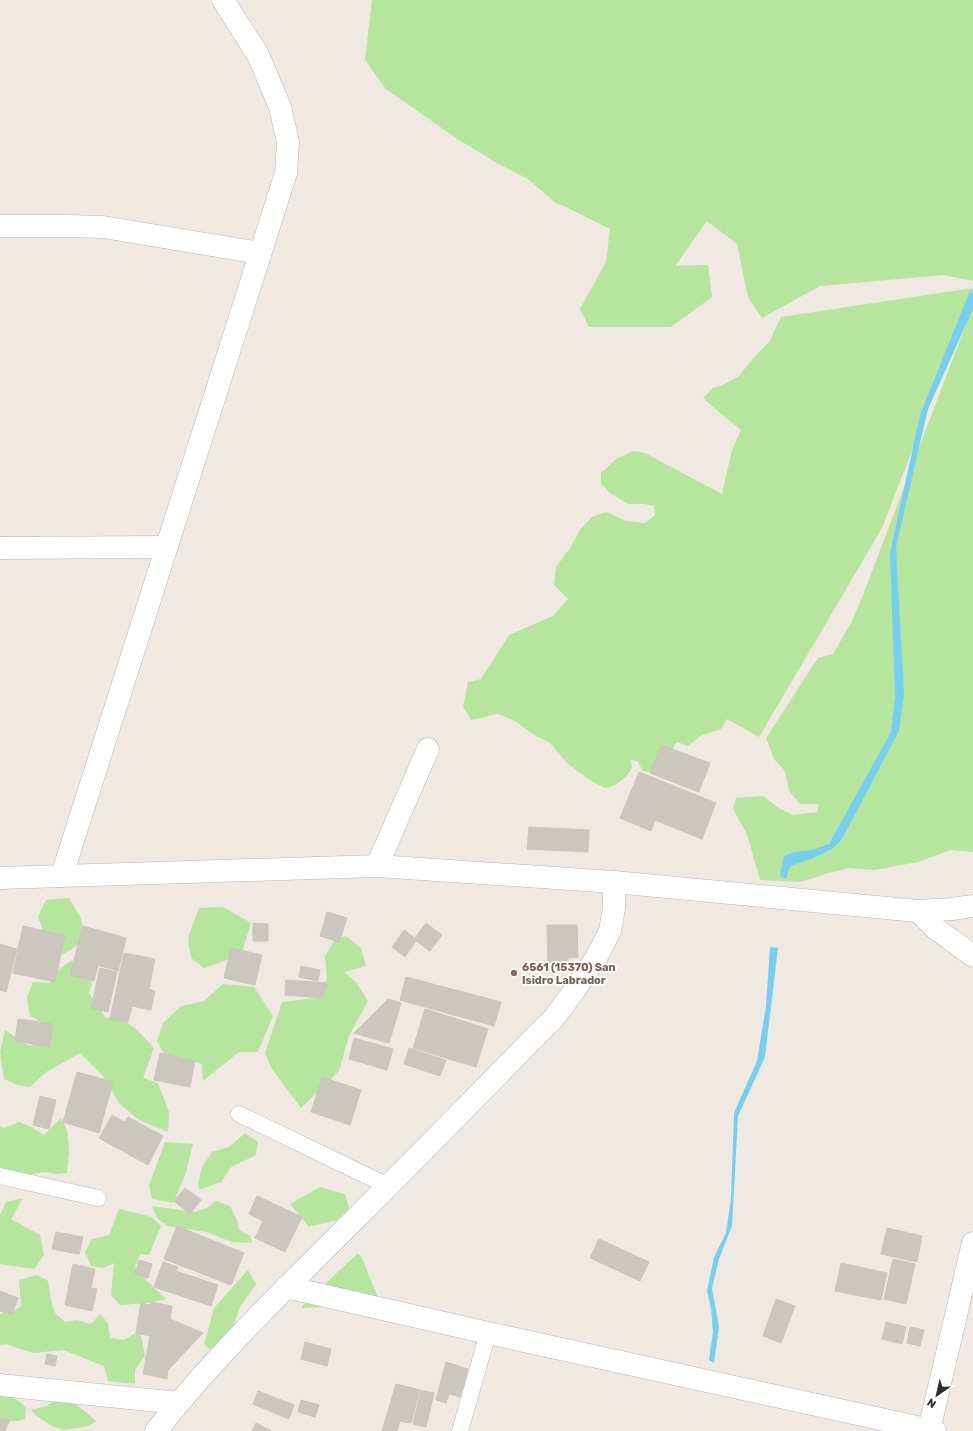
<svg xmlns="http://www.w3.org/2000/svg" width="973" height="1431" font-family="Rubik,sans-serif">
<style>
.green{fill:#b6e59e}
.water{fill:#75cff0}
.building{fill:#cbc7bf;stroke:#cbc5ba}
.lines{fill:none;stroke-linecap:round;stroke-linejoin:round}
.service-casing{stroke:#b4b7c1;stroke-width:17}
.minor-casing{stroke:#b4b7c1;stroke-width:23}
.service{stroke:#fff;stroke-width:16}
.minor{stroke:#fff;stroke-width:22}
.education-dot{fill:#8d6e63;stroke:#fff;stroke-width:1.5}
.labels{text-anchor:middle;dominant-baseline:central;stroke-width:3.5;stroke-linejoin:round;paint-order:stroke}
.education-label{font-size:11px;font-weight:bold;fill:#785e54;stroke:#fff;text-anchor:start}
</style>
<rect width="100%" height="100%" fill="#efe9e1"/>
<!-- green -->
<g class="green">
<path d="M372,0H973V281L944,275L820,286L762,318L748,297L737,244L707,221L675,266L708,265L712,297L671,327H589L580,309L606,262L610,229L564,206L557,204L528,179L495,162L456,138L386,89L365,60Z"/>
<path d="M973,288V293L882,528L759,737L727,719L721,729L702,735L688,746L677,742L671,751L653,773L643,771L637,761L631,760L632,768C626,778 617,786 605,788L593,782L568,764L550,743L533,734L515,721L498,714L471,720L463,707L468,682L481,679L509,635L553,616L568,599L554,585L556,567L570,548L580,530L592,517L606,512L626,521L645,523L655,515L654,506L644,504H628L610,493L601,483V473L616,459L633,451L645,453L722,494L732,450L741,430L720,413L703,398L713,388L721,386L739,376L750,362L769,342L781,317Z"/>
<path d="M973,306V852L951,850L918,862L875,870L849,868L825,874L814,878L799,882L760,880L747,834L733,809L736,798L763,796L777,807L793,815L817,812L819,804H800L789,791L785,771L774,759L766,738L818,658L833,654L852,621L863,595Z"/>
<path d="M69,898L81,918L85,941L60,956L43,931L38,916L46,900Z"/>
<path d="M223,907L251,923L241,955L204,968L191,958L188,938L199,908Z"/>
<path d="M346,936L361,948L366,966L344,972L356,982L368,1001L349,1036L339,1071L301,1108L272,1069L265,1053L282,1002L315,998L327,980L325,956L335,939Z"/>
<path d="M72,960L92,983L89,993L106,1018L120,1017L137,1030L154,1048L143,1078L158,1083L169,1112L168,1132L139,1120L120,1104L103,1076L80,1053L46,1072L30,1087L17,1085L4,1079L0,1052L5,1030L29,1046L48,1042L50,1027L30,1016L27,997L33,982L49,983L58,970Z"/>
<path d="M223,984L254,987L273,1016L258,1052H239L203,1081L202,1064L164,1054L157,1041L163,1023L181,1006L204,1001Z"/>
<path d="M61,1118L67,1130L69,1152L67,1173L56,1174L45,1172L21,1176L0,1172V1126L4,1128L19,1122L31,1127L44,1135Z"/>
<path d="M245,1133L258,1142L256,1155L231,1167L221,1182L199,1190L198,1183L202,1167L212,1152L229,1147Z"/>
<path d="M165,1142L193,1144L185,1175L173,1203L152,1199L149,1185Z"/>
<path d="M320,1187L345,1194L349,1208L337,1220L309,1227L290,1204Z"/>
<path d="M23,1198L11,1219L40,1235L44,1255L34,1269L0,1264V1215L6,1202Z"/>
<path d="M216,1201L230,1206L237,1220L239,1230L250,1236L252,1243L232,1242L206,1232L168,1226L157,1218L152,1206L195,1212L207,1208Z"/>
<path d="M119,1209L152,1217L161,1226L149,1255L140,1254L135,1267L143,1277L166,1299L149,1303L120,1305L111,1295L114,1263L103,1268L91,1266L85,1252L92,1239L109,1235Z"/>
<path d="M357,1254H359L362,1258L378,1298L377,1304L302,1308V1307L305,1303Z"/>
<path d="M248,1270L256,1284L241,1305L234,1323L232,1342L219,1355L204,1345L214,1308Z"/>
<path d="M37,1275L48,1281L51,1300L55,1313L65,1322L77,1320L91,1324L100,1314L108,1323L110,1338L124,1340L139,1331L142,1340L145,1356L135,1370V1384L108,1381L104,1366L63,1350L33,1353L6,1344L0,1345V1314L15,1310L21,1306L19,1280Z"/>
<path d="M0,1390L19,1401L26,1408L25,1419L18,1421L0,1422Z"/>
<path d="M56,1399C61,1400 69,1400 73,1402C75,1403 94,1419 96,1421L89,1426L63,1430L50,1425L34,1414L31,1410L47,1406Z"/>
</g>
<!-- water -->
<g class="water">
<path d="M970,291L973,294V309L928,409L896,547L904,694L899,731L842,839L832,849L811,859L793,865L789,868L786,879L780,876L784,856L794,852L812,850L829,844L891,732L895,696L890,553L920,415Z"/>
<path d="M770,947L778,948L765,1057L738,1116L732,1226L719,1259L712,1288L719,1327L714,1363L709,1360L713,1332L711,1308L707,1291L714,1257L726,1233L731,1199L734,1113L757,1061L766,1006Z"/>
</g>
<!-- building -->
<g class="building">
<path d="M661,745L710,763L699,792L650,773Z"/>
<path d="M639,772L716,803L702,839L655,820L651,831L620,818Z"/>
<path d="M529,827L589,830L588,852L527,849Z"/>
<path d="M327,912L347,918L339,942L320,936Z"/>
<path d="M253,923L268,924V941H253Z"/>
<path d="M426,923L442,935L430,951L416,941L405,957L392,947L404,930L415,938Z"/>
<path d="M547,925H577L578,957L568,958V967L548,968Z"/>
<path d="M23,926L65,935L55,982L13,973Z"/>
<path d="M83,926L126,938L118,971L98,965L94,981L70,975Z"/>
<path d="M0,944L17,949L6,992L0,990Z"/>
<path d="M231,948L262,955L255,985L224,978Z"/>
<path d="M124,953L155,959L149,989L155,991L151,1010L132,1006L128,1022L110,1019Z"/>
<path d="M301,966L320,970L318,981L299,977Z"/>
<path d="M100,968L117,972L108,1012L91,1008Z"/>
<path d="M406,977L501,1002L494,1026L400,1000Z"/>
<path d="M286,980L328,983L323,998L285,995Z"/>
<path d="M388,999L401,1003L389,1043L354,1033Z"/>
<path d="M425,1009L488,1029L476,1067L413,1048Z"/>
<path d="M18,1019L53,1024L49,1047L15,1041Z"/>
<path d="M354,1038L393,1049L387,1070L349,1059Z"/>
<path d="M409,1048L446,1060L440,1076L404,1064Z"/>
<path d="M160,1053L195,1061L190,1087L154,1080Z"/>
<path d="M77,1072L113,1082L99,1133L63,1122Z"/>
<path d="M322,1077L361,1090L350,1125L311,1112Z"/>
<path d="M40,1096L56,1100L49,1129L33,1125Z"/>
<path d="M112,1115L125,1122L128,1117L163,1136L148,1165L99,1138Z"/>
<path d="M185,1188L201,1200L190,1214L174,1201Z"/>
<path d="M257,1196L302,1217L285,1252L255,1238L263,1221L249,1214Z"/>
<path d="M177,1226L244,1253L231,1285L164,1259Z"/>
<path d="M887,1228L922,1236L917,1262L881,1254Z"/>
<path d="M56,1232L83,1237L79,1254L52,1249Z"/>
<path d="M599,1239L649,1262L640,1281L590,1258Z"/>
<path d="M893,1259L915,1264L906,1304L884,1299Z"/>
<path d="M139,1260L152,1264L148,1278L135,1274Z"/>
<path d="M163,1262L178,1267L176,1271L218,1285L211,1306L154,1287Z"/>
<path d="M841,1263L887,1273L881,1300L835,1291Z"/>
<path d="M73,1264L95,1269L91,1288L97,1289L92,1311L65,1305Z"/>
<path d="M0,1291L18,1298L12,1315L0,1311Z"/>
<path d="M776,1299L795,1306L781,1343L763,1336Z"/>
<path d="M151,1302L172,1306L170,1319L203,1333L168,1370L167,1379L143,1374L150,1336L136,1333L141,1303L150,1305Z"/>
<path d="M886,1322L906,1327L902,1344L882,1339Z"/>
<path d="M910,1327L924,1330L920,1346L907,1343Z"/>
<path d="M305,1342L331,1349L327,1366L301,1359Z"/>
<path d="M47,1354L57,1356L55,1366L45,1364Z"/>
<path d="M446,1362L468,1369L460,1397L449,1394L446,1403L436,1400Z"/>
<path d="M396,1384L420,1390L411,1423L400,1421L397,1431H382Z"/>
<path d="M421,1390L434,1393L426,1427L413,1424Z"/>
<path d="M258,1391L294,1405L289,1419L253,1404Z"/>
<path d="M301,1400L319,1405L315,1417L298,1412Z"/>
<path d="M0,1419L9,1421L5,1431H0Z"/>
<path d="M256,1423L271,1431H252Z"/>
</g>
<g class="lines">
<!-- service casing -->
<g class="service-casing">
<g id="service">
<path d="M239,1114L388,1186"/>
<path d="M0,1176L98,1198"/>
<path d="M460,1431L488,1333"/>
</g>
</g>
<!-- minor casing -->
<g class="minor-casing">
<g id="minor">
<path d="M0,226H67L103,227L260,253"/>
<path d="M0,548L167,547"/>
<path d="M377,866L428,749"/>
<path d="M62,875L286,173L288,142L280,107L258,55L223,0"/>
<path d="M0,878L377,866L614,882L918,911L952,909L973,906"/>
<path d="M918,911L935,928L973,956"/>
<path d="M286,1287L488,1333L935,1431"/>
<path d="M0,1385L178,1403"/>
<path d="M929,1430L973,1243"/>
<path d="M156,1431C216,1355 286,1288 354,1220C422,1153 487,1085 554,1018L574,991L596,958L610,931L614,908V882"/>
</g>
</g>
<!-- service -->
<use href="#service" class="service"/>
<!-- minor -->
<use href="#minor" class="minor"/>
</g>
<!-- markers -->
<circle class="education-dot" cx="514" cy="973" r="4"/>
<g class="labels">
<!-- education labels -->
<g class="education-label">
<text x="522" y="967">6561 (15370) San<tspan x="522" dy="13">Isidro Labrador</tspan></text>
</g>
</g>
<!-- north arrow -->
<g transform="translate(937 1395) rotate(214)" stroke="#ffffff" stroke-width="3" paint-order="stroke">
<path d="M0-3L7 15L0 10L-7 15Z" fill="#2e2e2e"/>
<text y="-6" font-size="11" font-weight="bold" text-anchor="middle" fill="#2e2e2e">N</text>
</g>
</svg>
